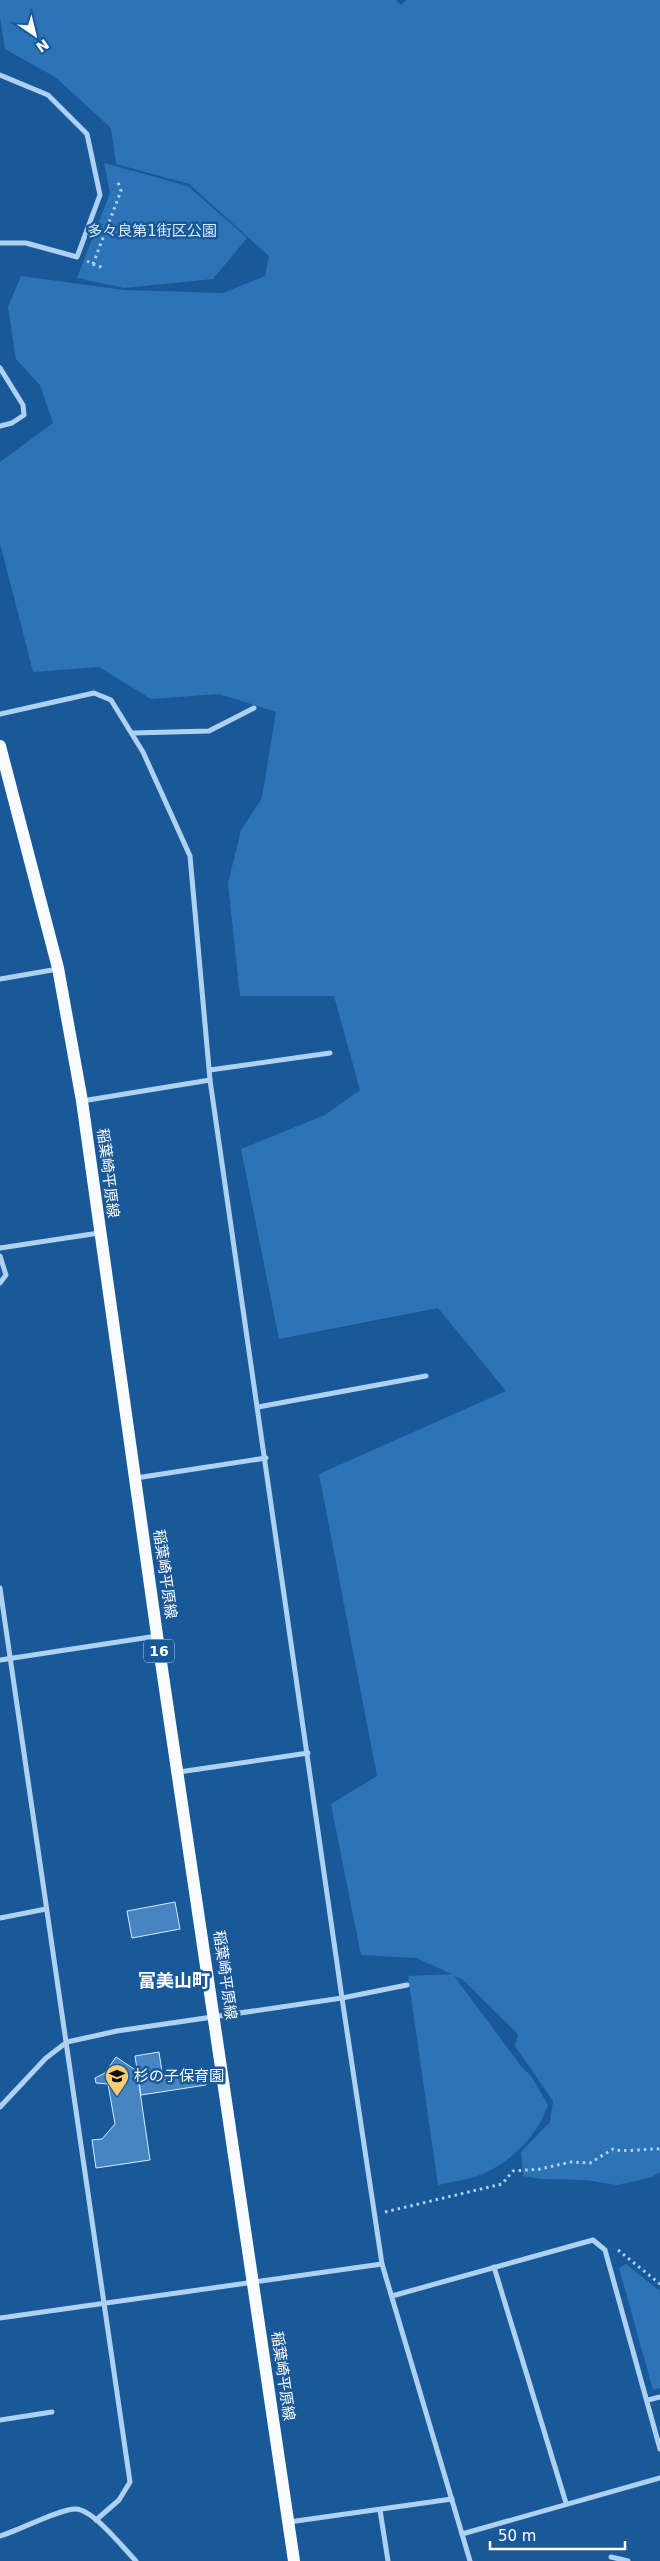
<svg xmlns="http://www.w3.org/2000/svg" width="660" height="2561" font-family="'DejaVu Sans','Noto Sans JP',sans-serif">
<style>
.green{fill:#2d74b7}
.building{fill:#4685c2;stroke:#d6eafc}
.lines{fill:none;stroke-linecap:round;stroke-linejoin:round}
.path{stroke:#afd1f1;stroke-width:3;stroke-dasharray:2.5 4;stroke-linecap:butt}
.minor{stroke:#afd1f1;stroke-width:5}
.primary{stroke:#f9fcff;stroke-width:12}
.labels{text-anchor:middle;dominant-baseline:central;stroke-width:5;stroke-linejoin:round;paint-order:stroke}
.shield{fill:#195999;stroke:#bacde0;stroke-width:1}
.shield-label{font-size:14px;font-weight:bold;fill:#fff}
.park-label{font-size:15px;fill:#d6eafc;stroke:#195999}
.street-label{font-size:15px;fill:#fff;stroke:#195999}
.poi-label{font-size:15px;fill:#fff;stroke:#195999;text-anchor:start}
.quarter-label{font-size:18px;font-weight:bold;fill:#fff;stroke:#195999}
</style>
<rect width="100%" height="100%" fill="#195999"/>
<!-- green -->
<g class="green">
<path d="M0,0H396L401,5L406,0H660V2172L652,2177L617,2185L586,2180L541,2179L523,2176L521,2152L550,2122L553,2101L515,2046L518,2034L462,1979L454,1976L521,2066L531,2076L548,2105C537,2137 511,2162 480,2175C467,2180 451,2182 438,2185L408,1976L452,1974L416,1958L361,1955L331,1804L377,1776L319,1474L506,1391L438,1308L279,1339L241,1149L325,1115L360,1090L334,996H240L228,883L241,830L262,798L276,712L219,694L151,699L99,667L33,672L0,543V462L53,423L40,385L16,359L8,307L21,276L124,290L223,293L265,276L269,256L189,184L116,164L111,128L55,77L5,49L0,18Z"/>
<path d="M104,163L188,186L247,238L213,279L124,288L77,278L110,193Z"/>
<path d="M626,2264L660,2291V2388L653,2390L619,2268Z"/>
</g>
<!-- building -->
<g class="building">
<path d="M175,1902L180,1929L132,1938L127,1911Z"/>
<path d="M159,2052L163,2079L204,2072L206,2085L141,2095L135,2056Z"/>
<path d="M116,2057L137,2071L150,2160L96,2168L92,2140L102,2139L115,2124L108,2084L96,2083L95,2078L105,2073Z"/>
</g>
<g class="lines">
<!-- path -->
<g class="path">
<path d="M87,261L93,264L121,191L117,179"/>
<path d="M93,264L104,268"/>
<path d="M385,2212L502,2184L513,2171L540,2169L571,2162L590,2163L613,2149C622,2153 648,2148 660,2149"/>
<path d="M618,2250L660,2284"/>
</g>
<!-- minor -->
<g class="minor">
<path d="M0,75L48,95L87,134L100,195L77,257L26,243H0"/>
<path d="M0,368L23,405L24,415L12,423L0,426"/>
<path d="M0,714L94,693L111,700L143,752L190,856L210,1080L342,1998L382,2264L470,2561"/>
<path d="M133,733L209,731L254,708"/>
<path d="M0,979L58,969"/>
<path d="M210,1070L330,1053"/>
<path d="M82,1101L210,1080"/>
<path d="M0,1248L99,1233"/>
<path d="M0,1256L6,1275L0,1283"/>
<path d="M258,1407L426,1376"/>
<path d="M136,1478L266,1458"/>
<path d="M0,1588L130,2482L119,2500L96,2520"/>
<path d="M0,1660L157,1636"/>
<path d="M179,1772L308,1753"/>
<path d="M0,1918L46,1909"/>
<path d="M0,2107L46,2058L67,2042L117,2031L342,1998L407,1985"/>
<path d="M494,2267L566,2503"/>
<path d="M392,2296L593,2240L605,2250L660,2449"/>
<path d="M0,2318L382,2264"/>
<path d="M648,2400L660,2397"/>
<path d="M0,2420L52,2412"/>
<path d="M380,2510L388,2561"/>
<path d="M289,2522L452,2499"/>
<path d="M462,2534L660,2478"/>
<path d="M0,2536C18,2531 61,2508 76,2509C94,2510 123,2548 136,2561"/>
<path d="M611,2557L628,2561"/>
</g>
<!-- primary -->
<path class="primary" d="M0,746L58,968L82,1101L157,1635L294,2561"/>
</g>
<!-- icons -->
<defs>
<g id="school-pin" transform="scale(1.25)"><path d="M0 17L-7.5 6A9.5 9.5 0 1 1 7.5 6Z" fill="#ffcc6f" stroke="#195999"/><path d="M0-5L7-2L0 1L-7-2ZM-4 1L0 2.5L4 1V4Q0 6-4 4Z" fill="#111"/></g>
</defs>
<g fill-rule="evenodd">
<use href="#school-pin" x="117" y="2076"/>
</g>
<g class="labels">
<!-- shield labels -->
<rect class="shield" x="144" y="1639.5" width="30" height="23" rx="4"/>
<g class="shield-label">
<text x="159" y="1651">16</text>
</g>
<!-- park labels -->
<g class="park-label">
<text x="152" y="231">多々良第1街区公園</text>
</g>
<!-- street labels -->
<g class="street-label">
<text transform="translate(108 1173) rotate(83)">稲葉崎平原線</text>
<text transform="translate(165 1574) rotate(82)">稲葉崎平原線</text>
<text transform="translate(225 1975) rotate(82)">稲葉崎平原線</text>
<text transform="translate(283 2376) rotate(82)">稲葉崎平原線</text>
</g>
<!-- poi labels -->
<g class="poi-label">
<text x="134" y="2076">杉の子保育園</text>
</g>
<!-- quarter labels -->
<g class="quarter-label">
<text x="174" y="1980">富美山町</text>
</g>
</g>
<!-- north arrow -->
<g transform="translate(35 35) rotate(145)" stroke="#195999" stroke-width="4" paint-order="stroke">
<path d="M0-4L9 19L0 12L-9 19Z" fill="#ffffff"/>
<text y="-8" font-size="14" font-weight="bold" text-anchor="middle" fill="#ffffff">N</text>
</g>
<!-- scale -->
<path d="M490 2541v8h135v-8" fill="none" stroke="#ffffff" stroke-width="2.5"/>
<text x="498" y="2541" font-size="15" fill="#ffffff" stroke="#195999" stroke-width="4" paint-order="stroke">50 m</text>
</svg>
